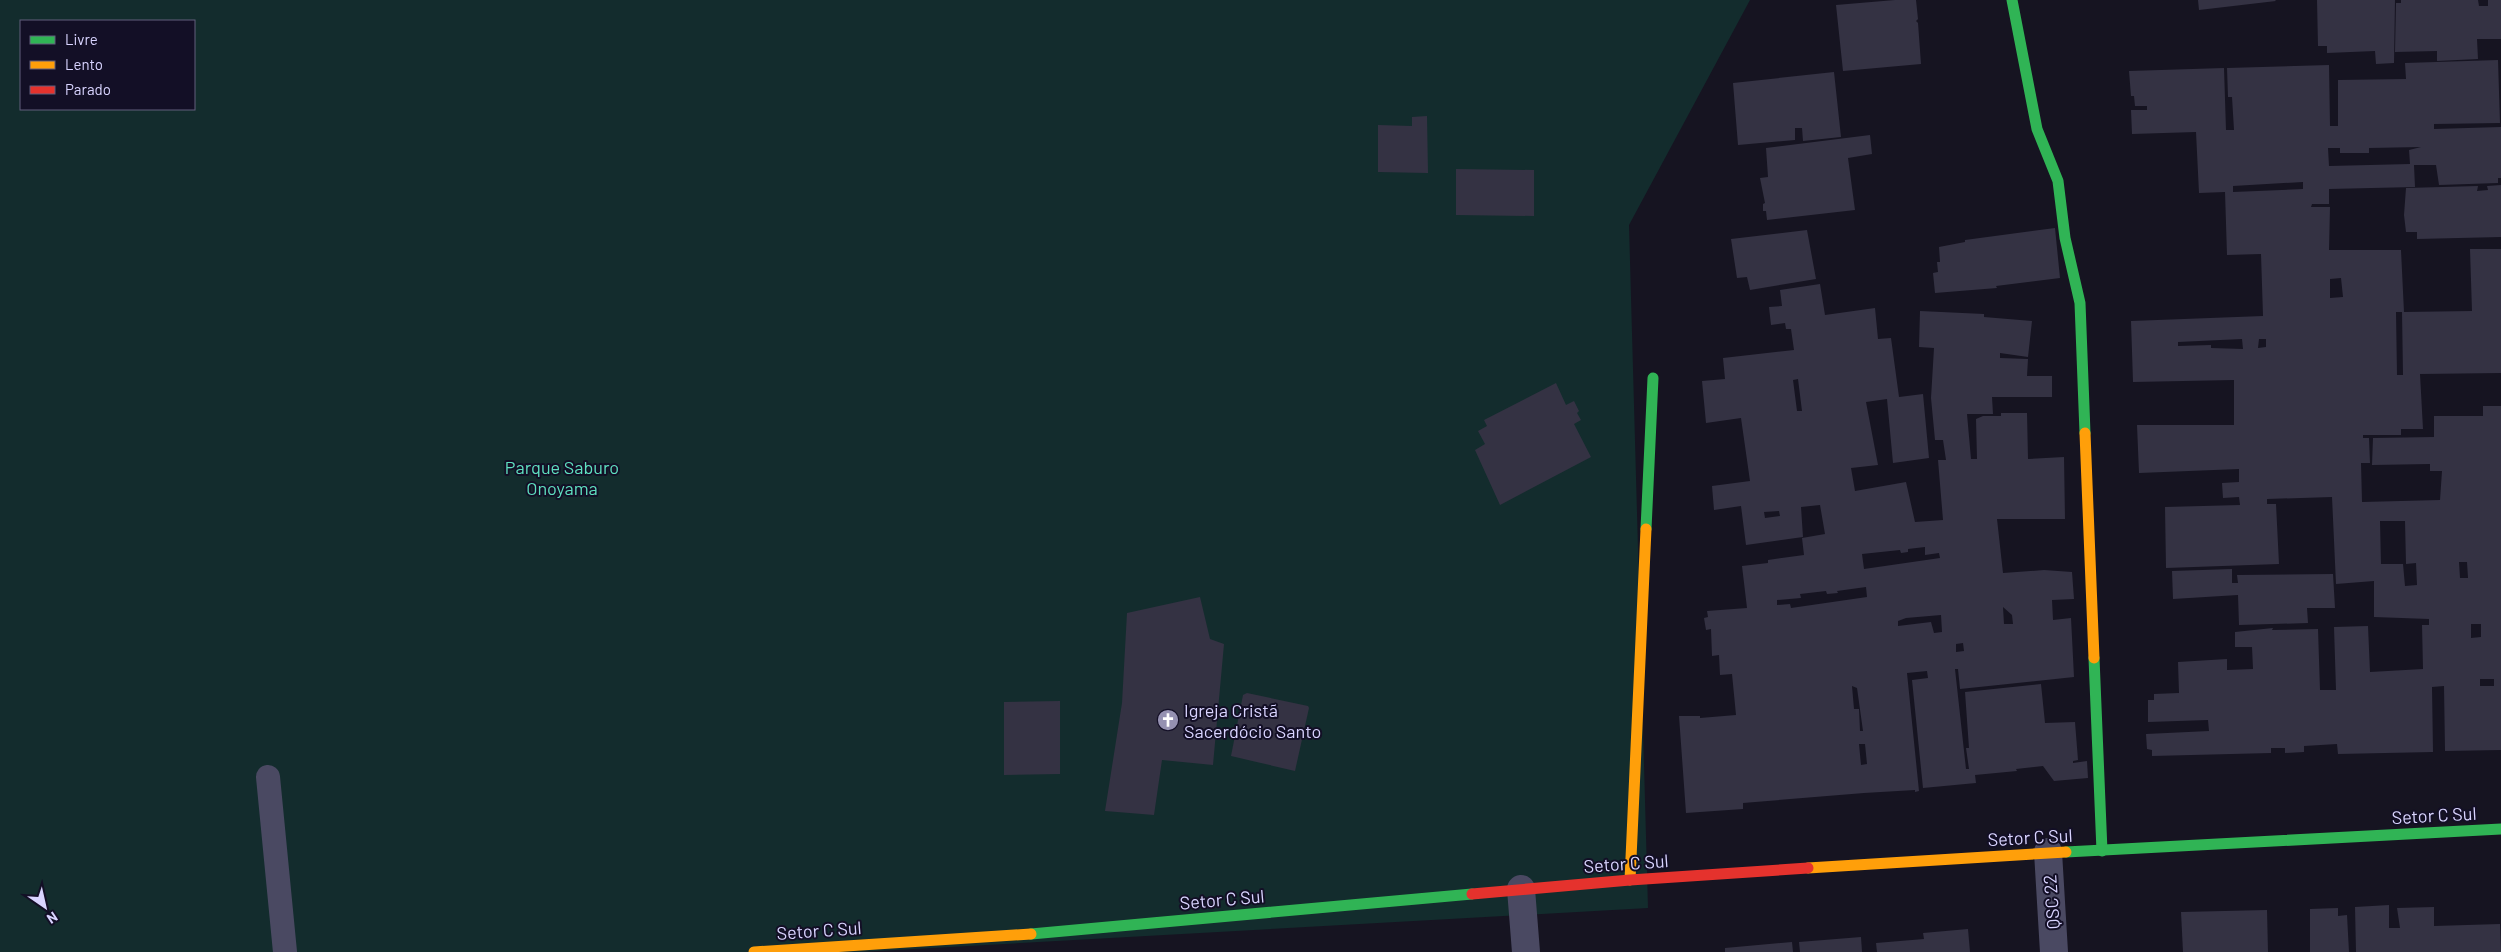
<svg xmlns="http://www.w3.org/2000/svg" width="2501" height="952" font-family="Barlow,sans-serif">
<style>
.green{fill:#132c2d;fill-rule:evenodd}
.building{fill:#343243;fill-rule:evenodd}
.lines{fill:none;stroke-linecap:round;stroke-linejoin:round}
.lane{stroke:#4a4962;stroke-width:24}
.street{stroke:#4a4962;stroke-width:28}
.fast{stroke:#30b455;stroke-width:11}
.slow{stroke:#ff9f0a;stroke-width:11}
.jam{stroke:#e5322d;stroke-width:11}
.labels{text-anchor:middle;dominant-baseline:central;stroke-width:4;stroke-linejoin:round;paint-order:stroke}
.park-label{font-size:18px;fill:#5fe0c0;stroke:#130f26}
.poi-label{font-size:18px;fill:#d9d4ff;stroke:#130f26;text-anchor:start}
.street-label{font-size:18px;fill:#d9d4ff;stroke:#130f26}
</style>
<rect width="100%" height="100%" fill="#161421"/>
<!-- green -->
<path class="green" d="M0,0H1750L1629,225L1648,908L860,952H0ZM21,21H194V109H21Z"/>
<!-- building -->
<g class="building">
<path d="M1895,0H1916L1918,19L1916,21L1918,23L1921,64L1843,71L1836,5Z"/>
<path d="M2198,0H2275L2276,1L2199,10Z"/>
<path d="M2317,0H2395L2394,63L2376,64L2375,51L2327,53V46H2318Z"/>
<path d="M2401,0H2478L2479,6H2488V0H2501V39H2477L2478,59L2437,61V51L2395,52L2396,3H2401Z"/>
<path d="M2498,60L2500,123L2434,124V129L2501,127V178H2498V183L2439,185L2436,165H2414L2415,187L2329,189V204H2312L2311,207H2330L2329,250H2401L2404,312L2472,311L2470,249H2501V373L2420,374L2423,429H2401V435H2363V438H2369L2370,463H2361L2362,502L2440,500L2442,471H2430V464L2372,465L2373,438L2434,437V416H2483V406H2501V750L2445,751L2444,686L2432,687L2433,752L2338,754L2337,744L2304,746V752L2285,753V748H2271V753L2152,756V750L2147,749L2146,734L2209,731L2208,720L2148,722V700H2154V694L2179,693L2178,662L2227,659V670L2253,669L2252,647H2235V632L2273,628L2272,630L2318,629L2320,690H2336L2334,627L2368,626L2370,672L2423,669L2422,625H2429V619L2374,617V581L2336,584L2332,497L2267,499V504H2276L2279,564L2166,568L2165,507L2240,505L2239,497L2223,498L2222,483L2239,482V469L2139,473L2137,425H2234V380L2133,382L2131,321L2263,316L2261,254L2227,255L2225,192L2199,193L2196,132L2132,134L2131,110H2147V106H2135L2134,96H2131L2129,71L2224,68L2226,130H2234L2232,97H2228L2227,68L2329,65L2330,126H2338V80L2406,79L2405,63ZM2421,147L2409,150L2410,164L2329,166L2328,148H2340V153H2369V148ZM2303,182V189L2233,192V186ZM2341,278L2343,297L2330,298V279ZM2396,312H2402L2403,375H2397ZM2242,339L2243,349L2211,348V345L2178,346V342ZM2259,339H2266V347L2258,348ZM2380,521H2405L2406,564L2416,563L2417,585L2405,586L2403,564H2381ZM2459,562H2467L2468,578H2460ZM2471,624H2481V637L2471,638ZM2480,679H2494V686H2480Z"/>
<path d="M1834,72L1841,137L1803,141L1802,128H1795V140L1738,145L1733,83Z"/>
<path d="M1427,116L1428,173L1378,172V125L1412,126V117Z"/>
<path d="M1870,135L1872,154L1848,158L1855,210L1767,220L1766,211H1763V204L1765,203L1760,178L1768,177L1766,148Z"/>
<path d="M1456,169L1534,170V216L1456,215Z"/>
<path d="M2501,185V237L2417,239V232H2406L2404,215L2406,188L2478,186L2477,191L2488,190L2487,186Z"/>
<path d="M2055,228L2060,278L1996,286L1997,288L1935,293L1933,273L1938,272L1937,262H1940L1939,247L1965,242V240Z"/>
<path d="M1807,230L1816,279L1750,290L1747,277L1737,278L1731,239Z"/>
<path d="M1820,284L1825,315L1875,308L1878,339L1891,338L1899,397L1923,394L1929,458L1893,463L1887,399L1866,402L1878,465L1851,468L1855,491L1906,482L1915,522L1943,520L1938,460H1946L1943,440H1935L1931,398L1934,348L1919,347L1920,311L1984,314V317L2032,321L2028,357L2000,353V358L2028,359L2027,376H2052V397H1992L1993,414H1967L1971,459H1977L1976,419L1983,416H2001V413H2027L2028,459L2064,457L2065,519H1997L2003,573L2044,570L2072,572L2074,599L2052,600L2053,620L2071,618L2074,677L1960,689L1958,669H1955L1966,769H1969L1966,748H1969L1965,692L2041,684L2045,723L2075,722L2078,760L2073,761V763L2087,761L2088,778L2054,781L2043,766L2016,769L2017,771L1975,775L1976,783L1923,788L1912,680L1928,678L1927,671L1907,673L1919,791L1915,792V790L1864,793L1743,803V809L1686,813L1679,716H1700V718L1736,715L1732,674L1720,675L1719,655L1712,656L1711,629L1706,630L1704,618L1708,617L1707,611L1747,608L1742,566L1768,563V560L1804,555L1802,538L1825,534L1820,505L1801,507L1803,537L1746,545L1741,506L1714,510L1712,486L1750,481L1741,418L1706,423L1702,381L1725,379L1723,358L1794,350L1791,329H1786L1785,323L1771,325L1769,307L1782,306L1780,290ZM1798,379L1802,411H1797L1793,380ZM1779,511L1780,516L1765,518L1764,512ZM1925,547V555L1939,553L1940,558L1864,569L1862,554L1900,550L1901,553L1908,552V549ZM1866,587L1867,597L1791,608L1790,604L1777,605V600L1801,598L1800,594L1826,591L1827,594L1838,593L1837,591ZM2003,607L2012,615L2013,624H2004ZM1941,615L1942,632L1934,633L1931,622L1898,626V621L1906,618ZM1963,643L1964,651L1956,652V644ZM1852,686L1857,688L1863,731H1860L1859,709H1854ZM1859,744H1865L1867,764L1861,765Z"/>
<path d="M1556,383L1566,405L1574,401L1579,411L1577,413L1581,420L1574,424L1591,457L1500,505L1475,450L1485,444L1478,431L1487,426L1484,420Z"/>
<path d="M2232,569V583H2238L2237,575L2333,574L2335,608H2307L2308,623L2239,625L2238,595L2173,599L2172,571Z"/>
<path d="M1200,597L1210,639L1224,644L1213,765L1162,760L1154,815L1105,811L1122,703L1127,613Z"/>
<path d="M1247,693L1308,706L1309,708L1295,771L1231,756L1243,695Z"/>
<path d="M1060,701V774L1004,775V702Z"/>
<path d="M2389,905V928H2400L2397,908L2434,907V926L2500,924L2501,952H2356L2355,907Z"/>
<path d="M2338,908V916L2347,915L2349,952H2310V909Z"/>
<path d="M2267,910L2268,952H2183L2181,912Z"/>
<path d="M1968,929L1970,952H1877L1876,943L1924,939L1923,933Z"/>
<path d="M1861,937L1862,952H1800L1799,942Z"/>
<path d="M1792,942L1793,952H1725V948Z"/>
</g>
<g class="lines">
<!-- lane -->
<path class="lane" d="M268,777L285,952"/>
<!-- street -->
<g class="street">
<path d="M2048,852L2054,952"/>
<path d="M1521,889L1526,952"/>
</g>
<!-- fast -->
<g class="fast">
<path d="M2012,0L2037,129L2058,181L2065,238L2080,303L2085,433"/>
<path d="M1646,529L1653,378"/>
<path d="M2094,658L2102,851"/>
<path d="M2066,852L2501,829"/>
<path d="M1031,934L1472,894"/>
</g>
<!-- slow -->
<g class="slow">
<path d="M2085,433L2094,658"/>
<path d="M1808,868L2066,852"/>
<path d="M1630,880L1646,529"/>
<path d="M754,952L1031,934"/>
</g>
<!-- jam -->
<path class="jam" d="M1472,894L1630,880L1808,868"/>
</g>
<!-- icons -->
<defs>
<g id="church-disc" transform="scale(1.125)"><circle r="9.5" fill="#9591b1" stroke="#130f26"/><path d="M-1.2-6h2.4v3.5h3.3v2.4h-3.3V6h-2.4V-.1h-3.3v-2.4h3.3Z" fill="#fff"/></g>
</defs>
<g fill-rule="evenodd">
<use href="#church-disc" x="1168" y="720"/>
</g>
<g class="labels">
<!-- park labels -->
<g class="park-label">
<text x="562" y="467">Parque Saburo<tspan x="562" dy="21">Onoyama</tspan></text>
</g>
<!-- poi labels -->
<g class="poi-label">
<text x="1184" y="710">Igreja Cristã<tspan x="1184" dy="21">Sacerdócio Santo</tspan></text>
</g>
<!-- street labels -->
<g class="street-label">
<text transform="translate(2434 815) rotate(-3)">Setor C Sul</text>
<text transform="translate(2030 837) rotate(-3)">Setor C Sul</text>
<text transform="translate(1626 863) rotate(-4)">Setor C Sul</text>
<text transform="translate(1222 899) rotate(-5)">Setor C Sul</text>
<text transform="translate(2051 902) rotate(-94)">QSC 22</text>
<text transform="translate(819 930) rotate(-4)">Setor C Sul</text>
</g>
</g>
<!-- legend -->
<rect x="20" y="20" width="175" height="90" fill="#130f26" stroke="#625e7d"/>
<rect x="30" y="36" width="25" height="8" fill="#30b455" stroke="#625e7d"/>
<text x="65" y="45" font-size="15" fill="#d9d4ff">Livre</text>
<rect x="30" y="61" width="25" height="8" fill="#ff9f0a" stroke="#625e7d"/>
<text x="65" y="70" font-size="15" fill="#d9d4ff">Lento</text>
<rect x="30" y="86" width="25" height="8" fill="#e5322d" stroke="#625e7d"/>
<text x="65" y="95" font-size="15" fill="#d9d4ff">Parado</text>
<!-- north arrow -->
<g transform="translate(45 907) rotate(146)" stroke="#130f26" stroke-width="4" paint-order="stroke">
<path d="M0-4L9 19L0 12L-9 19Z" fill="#d9d4ff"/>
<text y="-8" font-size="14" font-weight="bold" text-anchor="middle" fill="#d9d4ff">N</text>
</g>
</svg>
